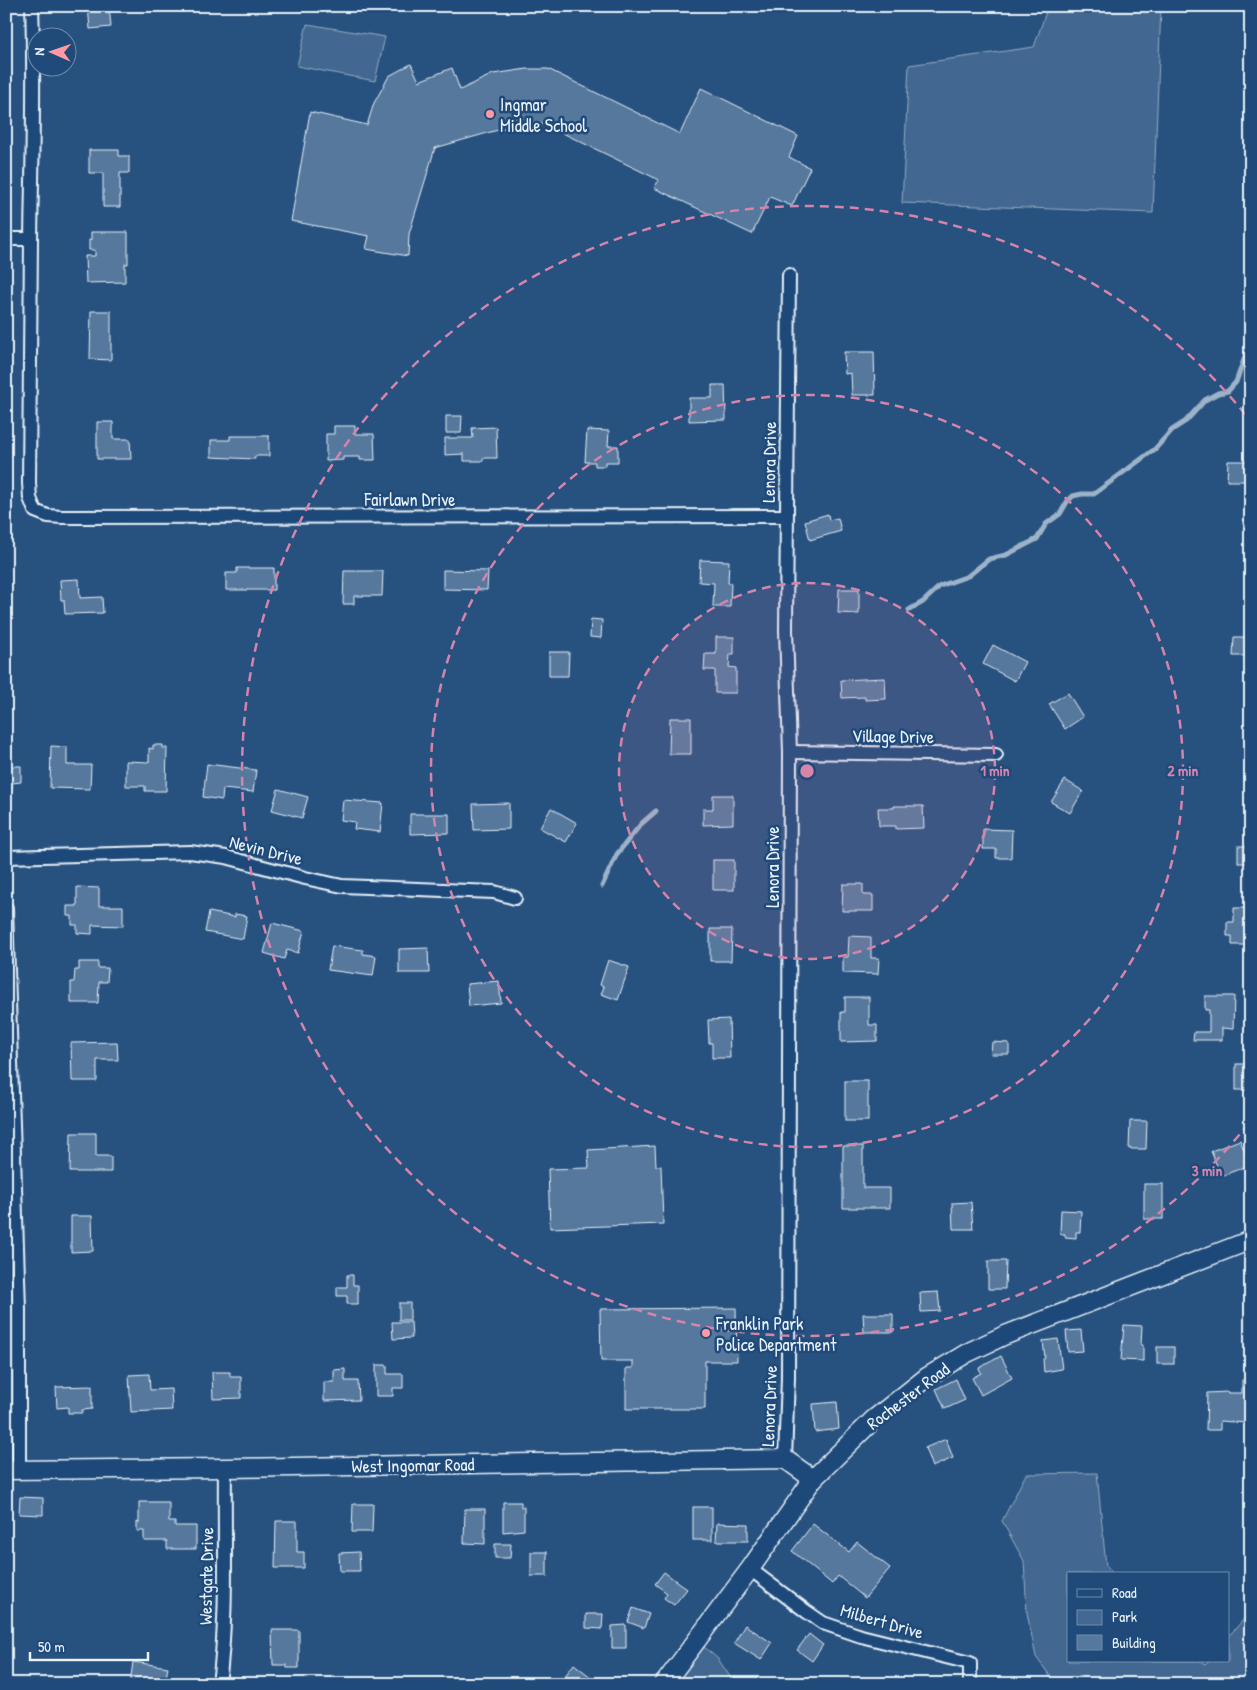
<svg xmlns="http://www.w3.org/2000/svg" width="1257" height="1690" font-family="'Patrick Hand',sans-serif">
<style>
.green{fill:#436891;stroke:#96acc4}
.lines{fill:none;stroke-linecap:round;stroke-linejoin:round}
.stream{stroke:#9db3c9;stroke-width:5}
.building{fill:#57789d;stroke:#e8f1f8}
.street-casing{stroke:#e8f1f8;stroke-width:16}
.secondary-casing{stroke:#e8f1f8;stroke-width:21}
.street{stroke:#1f4a7a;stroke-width:12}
.secondary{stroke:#1f4a7a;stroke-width:18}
.ring{fill:none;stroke:#d584aa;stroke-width:2.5;stroke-dasharray:9 6}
.poi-dot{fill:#ff9aa2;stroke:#1f4a7a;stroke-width:2}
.labels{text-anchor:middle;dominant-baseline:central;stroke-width:5;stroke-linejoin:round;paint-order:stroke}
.poi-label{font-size:18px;fill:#e8f1f8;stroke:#1f4a7a;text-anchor:start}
.street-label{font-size:18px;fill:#e8f1f8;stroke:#1f4a7a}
.centre{fill:#d584aa;stroke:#1f4a7a;stroke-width:2.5}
.ring-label{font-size:15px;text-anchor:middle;font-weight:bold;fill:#d584aa;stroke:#1f4a7a;stroke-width:5;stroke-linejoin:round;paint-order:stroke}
</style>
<rect width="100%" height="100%" fill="#27517f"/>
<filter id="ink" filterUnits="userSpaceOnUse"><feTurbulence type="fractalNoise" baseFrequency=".02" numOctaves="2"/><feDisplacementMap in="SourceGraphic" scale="10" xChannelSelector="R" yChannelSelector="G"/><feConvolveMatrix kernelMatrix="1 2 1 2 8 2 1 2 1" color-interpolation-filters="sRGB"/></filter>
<g filter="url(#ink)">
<!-- green -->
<g class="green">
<path d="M1048,6H1161L1153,213L902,203L909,65L1034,47Z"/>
<path d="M307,24L385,37L375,81L297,66Z"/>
<path d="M1097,1473L1106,1566L1114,1574H1068V1661H1203L1205,1664L1208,1661H1228V1637L1251,1611V1684H1056L1036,1657L1027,1613L1024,1561L1002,1521L1026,1474Z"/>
<path d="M702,1645L718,1659L735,1684H673Z"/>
</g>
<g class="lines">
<!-- stream -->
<g class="stream">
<path d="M909,610L923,602L940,586L968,576L989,559L1006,555L1037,539L1046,524L1060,514L1067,502L1073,496L1082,494H1094L1155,449L1172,430L1186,421L1205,400L1218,393L1228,391L1236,382L1247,351L1251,347"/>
<path d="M602,886L617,854L641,824L656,811"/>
</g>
</g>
<!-- building -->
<g class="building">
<path d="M88,6H109L111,27L90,29Z"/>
<path d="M411,64L419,81L452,68L460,90L493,74L527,69H548L680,134L701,88L798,136L789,157L810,168L792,206L770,197L752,234L654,188L659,180L542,123L526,122L435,148L409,234L408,256L366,249L369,236L291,221L310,112L367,125L374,103L389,76Z"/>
<path d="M89,150H119V156H129V173H120V207H103V173H89Z"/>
<path d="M91,232H128V264H125V282L86,283L85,256H95V250H89V240H91Z"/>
<path d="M91,311H111V360L90,359Z"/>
<path d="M844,352H874L875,395H852L851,373L845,374Z"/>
<path d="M712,385H725L726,420L689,421V398H712Z"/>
<path d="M446,416H462L461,433H446Z"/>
<path d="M97,422H113V439H130L131,459H97Z"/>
<path d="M334,426H355V434H374L375,460H360V457H343V460L326,461V434H334Z"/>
<path d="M496,427L497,458H483V461H464V454L445,455V438H473L472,428Z"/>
<path d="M587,430L609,431L608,446H618V462H605V466H595V462H585Z"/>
<path d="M230,436H269V456H255V459L211,457V440H230Z"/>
<path d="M1228,461H1247V466H1251V481H1227Z"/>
<path d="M828,514L829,520L838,518L841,531L810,540L805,521Z"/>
<path d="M700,560L729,561L728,583H731L730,607H713L714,583L699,582Z"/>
<path d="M237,568H274V590H226V573H237Z"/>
<path d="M443,570L488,571L487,590L443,589Z"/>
<path d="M344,571H383L382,596H354V604H343Z"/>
<path d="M79,579L80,598L102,597L103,613L65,614L64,600H61L60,580Z"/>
<path d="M839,589H859V614L838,613Z"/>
<path d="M591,619L602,620L601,638L590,637Z"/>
<path d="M1248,629H1251V656H1233L1234,637H1247Z"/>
<path d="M716,637H734V654H730L729,667L736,668V693H715V670H704L705,654H716Z"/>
<path d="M993,645L1025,662L1015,681L983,664Z"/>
<path d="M549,652H569L568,676H549Z"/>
<path d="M885,678L886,699L865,700V697L842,698L841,680Z"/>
<path d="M1068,693L1083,717L1065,729L1049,704Z"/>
<path d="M670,718H691V754H669Z"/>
<path d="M153,745H163V748H167L166,791H145V786H126V761L149,762V748L153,749Z"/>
<path d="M51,746L67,747V765H91L90,789L50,788Z"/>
<path d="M207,764L256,770L253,792L223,789L222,800L203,797Z"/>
<path d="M6,766H21V782L12,783V789H6Z"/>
<path d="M1065,780L1083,791L1070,813L1051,802Z"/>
<path d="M278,789L308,797L302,818L272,810Z"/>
<path d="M713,795H733V824L703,825V809H713Z"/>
<path d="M343,800L383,803L380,832L354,829L355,822L341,820Z"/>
<path d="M509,803V829L474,830L473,804Z"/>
<path d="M894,806H923L924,828L896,829V826H879L878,808H894Z"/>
<path d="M551,808L577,823L566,842L540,828Z"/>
<path d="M410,814H449V833L410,834Z"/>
<path d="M983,829L1012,830L1011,858H996V849H983Z"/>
<rect x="1238" y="846" width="13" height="17"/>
<rect x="713" y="860" width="21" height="30"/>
<path d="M843,884H863V895H873V911H842Z"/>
<path d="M77,887L99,888V906H123V926L92,925V934L77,933V925H72V916H67V906H77Z"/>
<path d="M1234,908H1251V945H1232V936H1227V922H1234Z"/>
<path d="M209,912L235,917V914L247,916L243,939L205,932Z"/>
<path d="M272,923L304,931L298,953L287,950L284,959L264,953Z"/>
<path d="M710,929H732L731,961H710Z"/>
<path d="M849,936L871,937V958H879L878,974L843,973V957H848Z"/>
<path d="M332,946L363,950V954L376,956L373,976L328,970Z"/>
<path d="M428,948L429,973H399V949Z"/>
<path d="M608,960L629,967L618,1000L601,994L604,987L600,985Z"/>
<path d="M79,962H98V968H108L107,982H99L98,1003H71V982H74L75,970H79Z"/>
<path d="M499,981L501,1003L469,1006L467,984Z"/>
<path d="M1205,996H1234L1233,1029L1222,1028V1040H1193L1194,1032H1209V1010H1205Z"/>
<path d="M845,997H869V1025H877V1041L841,1042V1012H845Z"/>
<path d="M729,1019L730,1058H712V1043H709L708,1020Z"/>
<path d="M117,1042L118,1060H97V1081H72L71,1043Z"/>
<path d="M992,1042L1009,1043V1054H991Z"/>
<rect x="1236" y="1064" width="15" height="26"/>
<rect x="845" y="1081" width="23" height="40"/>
<path d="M1130,1121H1147L1146,1149H1129Z"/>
<path d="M71,1133H96V1156H111V1172H70Z"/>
<path d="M1240,1140L1250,1165L1221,1176L1211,1151Z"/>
<path d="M655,1146L656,1166H661L663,1224L550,1228L548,1169L589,1168L588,1150Z"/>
<path d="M843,1146H863V1188H890V1208H843Z"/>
<rect x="1144" y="1184" width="19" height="35"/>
<path d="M971,1202L973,1229H953L952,1203Z"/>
<path d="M1061,1210L1081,1211L1080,1232H1076V1238L1065,1237V1234H1060Z"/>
<path d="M71,1216H92L93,1251L71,1252Z"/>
<path d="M988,1261H1006L1005,1289H988Z"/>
<path d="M347,1275H353V1285H358V1304H347V1296H337V1287H347Z"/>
<path d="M938,1292L940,1311L921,1312L920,1293Z"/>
<rect x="399" y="1303" width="11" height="17"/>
<path d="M736,1308L737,1361H705V1409H626V1368H633V1361H601L600,1309Z"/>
<path d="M863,1314H893V1332H864Z"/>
<path d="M392,1322H411L412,1338L393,1339Z"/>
<path d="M1124,1325L1142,1326L1141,1345H1143V1361L1121,1360Z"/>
<path d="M1081,1330L1083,1351L1068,1352L1066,1331Z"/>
<path d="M1058,1339L1062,1369L1044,1372L1043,1359L1045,1358L1043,1341Z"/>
<rect x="1157" y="1347" width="17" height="17"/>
<path d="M1001,1356L1012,1378L981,1395L972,1378L981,1373L979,1368Z"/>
<path d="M376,1365H387V1374H403V1388H393V1396H376Z"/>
<path d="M345,1369V1381H358L359,1400L324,1401V1382H334V1370Z"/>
<path d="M212,1372H230V1377H241V1398L213,1399Z"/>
<path d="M149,1374L150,1390L171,1389L172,1410L131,1412L129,1375Z"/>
<path d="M956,1379L965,1400L945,1409L936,1389Z"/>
<path d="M1242,1380H1251V1428H1246V1423L1220,1421V1430H1206L1207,1393L1228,1392V1393H1242Z"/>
<path d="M92,1386V1409L82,1410V1413H68V1407L57,1408L56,1387Z"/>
<path d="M837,1402L839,1429L815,1432L813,1404Z"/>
<path d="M946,1439L953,1458L932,1467L925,1448Z"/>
<path d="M20,1497L43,1498V1515L19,1514Z"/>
<path d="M139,1502H169V1522H175V1526H196V1549H167V1541H144V1531H137V1522L139,1523Z"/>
<path d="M503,1502H521V1507H524V1530L503,1532Z"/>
<path d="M353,1504H373L372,1532H352Z"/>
<rect x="693" y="1507" width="19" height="33"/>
<path d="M465,1509H485V1544L464,1543Z"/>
<path d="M276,1521H297V1552H304V1568H275Z"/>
<path d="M717,1523L748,1524V1541H716Z"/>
<path d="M813,1524L849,1552L857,1542L890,1568L865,1598L838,1576L832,1584L792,1551Z"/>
<path d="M495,1544H511L510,1558H495Z"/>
<path d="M359,1552L360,1571H340L339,1553Z"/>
<rect x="531" y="1552" width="16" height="24"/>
<path d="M664,1572L687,1589L674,1605L664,1598L667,1593L655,1584Z"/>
<path d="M633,1608L649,1614L644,1628L628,1622Z"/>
<path d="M586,1614H603L602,1629L586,1628Z"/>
<path d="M626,1625V1648H612V1626Z"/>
<path d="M745,1625L772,1643L761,1660L734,1643Z"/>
<path d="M272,1630H299V1668H287L286,1665H273Z"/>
<path d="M809,1634L823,1645L812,1661L797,1650Z"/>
<path d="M133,1662L168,1667L165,1684H130Z"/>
<path d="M574,1664L596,1681L594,1684H559Z"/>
<path d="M867,1678L868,1684H840V1681Z"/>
</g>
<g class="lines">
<!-- street casing -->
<g class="street-casing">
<g id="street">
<path d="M32,6C35,84 32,162 31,241C30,321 29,402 29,483L30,498L35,511L48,516L62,517L786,516"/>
<path d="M6,239H31"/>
<path d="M790,752L996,755"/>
<path d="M6,857L190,852L226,857L305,878L342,886L494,892L515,898"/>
<path d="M6,908L19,1309V1470"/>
<path d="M785,1459L788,1378L790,752L786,630L789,275"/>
<path d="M750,1569L807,1612L823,1623L861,1636L970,1663V1684"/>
<path d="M219,1684C228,1613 224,1540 225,1468"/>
</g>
</g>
<!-- secondary casing -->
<g class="secondary-casing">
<g id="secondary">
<path d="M6,1470L225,1468L785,1459L813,1479"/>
<path d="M664,1684L750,1569L813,1479L874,1419L927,1377L967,1353L1003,1336L1251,1240"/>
</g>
</g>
<!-- street -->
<use href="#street" class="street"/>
<!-- secondary -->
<use href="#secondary" class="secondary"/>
</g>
</g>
<!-- distance rings -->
<circle cx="807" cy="771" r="188" fill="#d584aa" fill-opacity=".12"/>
<g class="ring">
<circle cx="807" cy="771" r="188"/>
<circle cx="807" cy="771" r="376"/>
<path d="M1249 1123A565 565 0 1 1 1249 419"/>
</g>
<!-- markers -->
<g class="poi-dot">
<circle cx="490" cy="114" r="5"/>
<circle cx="706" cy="1333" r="5"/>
</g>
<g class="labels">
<!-- poi labels -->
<g class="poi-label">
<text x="500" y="104">Ingmar<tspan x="500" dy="21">Middle School</tspan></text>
<text x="716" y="1323">Franklin Park<tspan x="716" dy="21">Police Department</tspan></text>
</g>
<!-- street labels -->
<g class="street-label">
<text transform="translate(769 462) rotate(-89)">Lenora Drive</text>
<text x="410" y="499">Fairlawn Drive</text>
<text transform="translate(893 736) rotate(1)">Village Drive</text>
<text transform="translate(266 850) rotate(14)">Nevin Drive</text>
<text transform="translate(772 867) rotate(-90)">Lenora Drive</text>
<text transform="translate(908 1396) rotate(-37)">Rochester Road</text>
<text transform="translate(769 1406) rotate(-88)">Lenora Drive</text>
<text transform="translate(413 1465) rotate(-1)">West Ingomar Road</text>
<text transform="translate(206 1576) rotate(-89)">Westgate Drive</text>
<text transform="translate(882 1621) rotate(16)">Milbert Drive</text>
</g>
</g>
<circle cx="807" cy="771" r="8" class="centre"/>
<g class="ring-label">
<text x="995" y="776">1 min</text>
<text x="1183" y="776">2 min</text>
<text x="1207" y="1176">3 min</text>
</g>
<!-- margin -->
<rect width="1257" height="1690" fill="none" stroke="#1f4a7a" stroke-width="25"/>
<rect x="12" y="12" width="1232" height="1665" fill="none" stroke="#e8f1f8" stroke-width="2" filter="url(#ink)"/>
<!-- legend -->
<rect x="1067" y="1572" width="162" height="90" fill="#1f4a7a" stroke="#6f8dac"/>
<rect x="1077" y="1589" width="25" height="8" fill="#1f4a7a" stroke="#6f8dac"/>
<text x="1112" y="1598" font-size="15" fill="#e8f1f8">Road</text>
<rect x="1077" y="1610" width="25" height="15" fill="#436891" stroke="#6f8dac"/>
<text x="1112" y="1622" font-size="15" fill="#e8f1f8">Park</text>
<rect x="1077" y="1635" width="25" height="15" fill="#57789d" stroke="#6f8dac"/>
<text x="1112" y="1648" font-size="15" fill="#e8f1f8">Building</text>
<!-- north arrow -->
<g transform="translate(52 52) rotate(272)"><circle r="24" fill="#1f4a7a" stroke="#6f8dac"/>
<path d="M0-4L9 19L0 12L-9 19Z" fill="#ff9aa2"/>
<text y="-8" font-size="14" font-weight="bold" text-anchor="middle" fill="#e8f1f8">N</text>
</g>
<!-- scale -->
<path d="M30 1652v8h118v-8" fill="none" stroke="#e8f1f8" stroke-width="2.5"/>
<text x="38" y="1652" font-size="15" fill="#e8f1f8" stroke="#1f4a7a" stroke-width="4" paint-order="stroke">50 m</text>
</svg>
